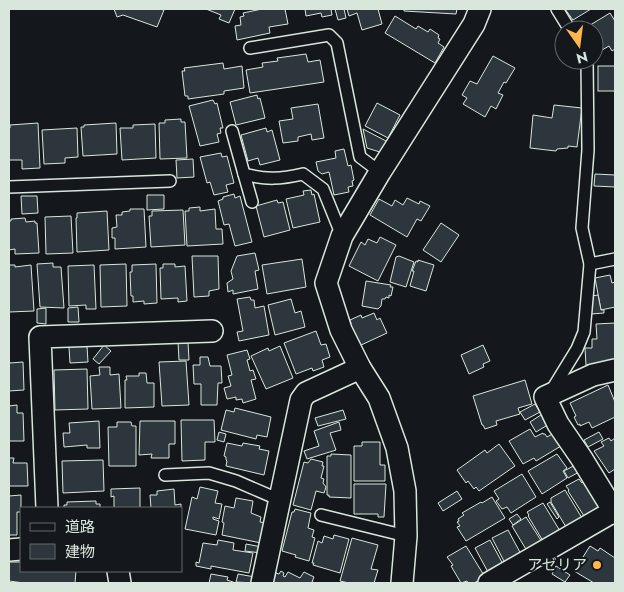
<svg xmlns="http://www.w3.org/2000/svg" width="624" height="592" font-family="Jost,'Noto Sans JP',sans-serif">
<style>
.building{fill:#2c363c;stroke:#d8e6dc}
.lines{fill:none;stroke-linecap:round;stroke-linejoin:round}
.service-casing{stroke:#d8e6dc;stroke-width:14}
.minor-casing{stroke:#d8e6dc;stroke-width:24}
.service{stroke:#14181c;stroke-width:11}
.minor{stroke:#14181c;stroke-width:21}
.poi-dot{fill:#ffb74d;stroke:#14181c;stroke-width:2}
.labels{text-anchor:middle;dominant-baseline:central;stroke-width:4;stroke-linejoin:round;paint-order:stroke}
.poi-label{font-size:15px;fill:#d8e6dc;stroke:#14181c;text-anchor:end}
</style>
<rect width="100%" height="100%" fill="#14181c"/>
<!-- building -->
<g class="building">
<path d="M114,9H160L164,10L157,27L123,15L117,17Z"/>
<path d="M206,9H235L229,23L219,19L221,15Z"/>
<path d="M262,9H285L288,24L269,27L270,33L237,40L235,26L241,25L240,17L244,16L243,13Z"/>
<path d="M305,9H331L332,15L322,17L321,13L306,16Z"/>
<path d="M335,9H344L346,18L338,20Z"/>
<path d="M347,9H378L382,24L362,30L357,13L349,16Z"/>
<path d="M404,9H457L456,14L404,11Z"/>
<path d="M565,9H591L573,20Z"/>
<path d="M610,13L615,21V49L612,51L609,46L597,53L594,48V30H582Z"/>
<path d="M395,16L416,29L418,26L428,32L430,29L439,35L438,38L440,39L438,43L444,47L435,63L385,33Z"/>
<path d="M306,54L308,62L320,60L324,82L250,93L246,70L263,67L262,63L278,61L277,58Z"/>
<path d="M493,56L515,68L506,83L504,82L498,93L503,95L496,109L491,106L485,117L463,104L467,98L462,95L470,81L477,84Z"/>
<path d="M223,63L224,69L242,66L244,88L224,91V94L188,99V96H185L182,71H185L184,68Z"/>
<rect x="598" y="66" width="17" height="25"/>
<path d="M257,95L258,99L260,98L265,118L236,125L230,102Z"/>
<path d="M213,100L215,104L217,103L223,128H220L221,133L217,134L219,142L200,146L189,106Z"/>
<path d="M377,103L400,115L388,138L365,126Z"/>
<path d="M318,104L324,138L312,140L311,134L298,137V141L283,143L279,121L293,119L291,108Z"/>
<path d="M554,105L582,108L577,147L568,146V148L557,149L556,151L530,148L533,115L552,118Z"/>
<path d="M181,119V122H185L187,158L160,159L159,123H165V120Z"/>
<path d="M38,123L40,168L22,169V160H9V128H10V125Z"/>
<path d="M116,123L117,154L83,156L81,127H84V125Z"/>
<path d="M155,124L156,158L122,160L120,128H133V125Z"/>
<path d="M77,128L78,157L65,158V163L44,164L42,130Z"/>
<path d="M266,128L267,132L272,130L280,160L260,165L258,158L248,161L241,135Z"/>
<path d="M363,129L388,142L383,153L367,148Z"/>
<path d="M344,149L348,166L351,165L354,180L352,181L353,186L348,187L349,192L334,195L329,172L322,174L318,171L316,162L336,158L335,151Z"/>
<path d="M221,153L222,157L227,156L234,183L226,185L228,192L214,195L210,182L207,183L200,157Z"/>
<path d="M193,159L194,177L177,178L176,160Z"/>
<path d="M595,174L615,175V187L594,186Z"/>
<path d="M311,190L312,195L314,194L320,222L293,228L286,199L304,195L303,191Z"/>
<path d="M234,194L235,198L240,196L252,242L235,246L229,224L224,225L218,201L223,199V197Z"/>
<path d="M147,195H164V209L147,210Z"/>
<path d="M21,196H37L38,213L22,214Z"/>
<path d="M407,198L419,204L420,201L430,206L421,221L417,219L407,237L370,215L379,199L392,206L395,200L403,205Z"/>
<path d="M277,200L278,203L283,202L290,230L264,237L256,206Z"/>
<path d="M200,207V211L215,209L216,229H222L223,244L187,246L185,211H189V208Z"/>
<path d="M130,209H144L146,247L115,249V238H112V228L117,227L116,215H122V212L130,211Z"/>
<path d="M183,210L185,245L151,247L149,216H152V211Z"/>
<path d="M107,211L109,250L77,252L76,218H77V213Z"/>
<path d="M71,216L73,253L46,254L45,217Z"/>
<path d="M25,218L26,222L35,221V223H37L39,253L15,254V249L9,250V221H11V219Z"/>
<path d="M441,223L459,235L441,262L423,250Z"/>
<path d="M380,237L396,245L378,281L349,266L361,242L365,245L368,239L377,243Z"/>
<path d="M255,253L259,270L255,271L258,289L233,294V290L228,292L227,283L233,279L231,271L237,256Z"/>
<path d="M192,256H218L219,289L209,291V296L194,297Z"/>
<path d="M399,256L414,262L406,287L390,282L396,257Z"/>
<path d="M302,259L306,287L267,294L262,265Z"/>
<path d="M418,260L434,265L426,291L410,286L414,271H412L416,261L418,262Z"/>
<path d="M53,263V267H61L64,308L40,307L37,264Z"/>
<path d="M126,264L127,306L101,307L100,265Z"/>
<path d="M156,264L157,303L144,304V301L133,302V296H131L130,272H132V265Z"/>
<path d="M163,264H175V267L185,266L187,301L178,302V298L161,299L160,268H163Z"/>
<path d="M9,265H15V267L31,265L34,311L9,312Z"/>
<path d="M94,265L96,309H86V305L69,306L68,266Z"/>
<path d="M610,275L612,283L615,282V307L601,310L595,278Z"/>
<path d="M366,281L391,285L390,287H393L391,296L389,295V298L386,297L385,299H382L381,306L378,309L362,306Z"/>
<path d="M598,295L601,310H604V313L591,314V296Z"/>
<path d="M250,297L251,300H254L255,308L264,306L269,335L239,341L237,332L243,331L237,299Z"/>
<path d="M291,299L295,313L301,311L305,327L275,335L268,305Z"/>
<path d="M78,307L79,322H68V308Z"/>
<path d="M46,308V324L37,323V309Z"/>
<path d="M374,313L377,320L380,318L387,333L359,346L349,324L351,323L350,320L361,315L362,318Z"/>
<path d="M615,323V360H609V364L586,365L585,348H592V339H597L596,324Z"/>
<path d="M316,331L321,345L326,344L330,357L322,360L324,367L313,371L312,368L296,374L284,343Z"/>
<path d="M178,342H188L189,360H179Z"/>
<path d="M104,345L111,351L99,364L93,359Z"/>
<path d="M483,345L490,361L483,364L484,367L469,374L461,355Z"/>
<path d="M87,346L88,362L70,363L69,347Z"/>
<path d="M280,346L293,378L266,389L251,356L268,348L269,351Z"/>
<path d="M247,350L250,359L247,360L250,371L253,370L256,379L251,380L256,399L243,403L242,399L236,400V397L227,399L224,388L231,386L228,376L232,375L227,355Z"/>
<path d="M200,357H208L210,366H221L222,383H218L217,405H201V384H194L193,365H200Z"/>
<path d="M9,360L10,363L23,362L24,390L9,391Z"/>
<path d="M186,361L189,405L162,406L159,362Z"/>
<path d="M99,367H110V375L119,374L121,408L92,409L90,376L100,375Z"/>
<path d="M87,369L88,409L55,410L54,370Z"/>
<path d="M139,373H146L147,383H154V407L125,408V380H127L126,376H139Z"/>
<path d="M525,380L532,404L518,408L520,414L496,421L497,425L485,429L483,425H482L473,396Z"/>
<path d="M608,385L615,402V417L592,428L589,422L580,426V424L578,425L574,417L576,416L570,403Z"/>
<path d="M535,404L540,412L525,420L520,412Z"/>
<path d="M17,405V413H23L24,441H9V406Z"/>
<path d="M235,408L271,417L267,437L257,435L256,439L221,430L226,410L234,412Z"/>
<path d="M343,410L346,419L318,426L315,418Z"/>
<path d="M544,413L551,423L536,432L530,422Z"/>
<path d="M181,420H214L215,442H205V460L182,461Z"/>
<path d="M99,421L100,448H87V445L64,447L63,433H70L69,423Z"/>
<path d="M140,421H175V444H169V458H151L152,454L139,455Z"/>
<path d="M117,422H131L132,426H136V466H109L108,427H117Z"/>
<path d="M339,422L341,430L330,433L336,450L307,459L304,451L319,446L314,431Z"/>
<path d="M530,429L535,437L543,433V434H545L547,437L554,433L561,446L536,461L534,458L523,464L509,441Z"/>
<path d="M219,432L226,434L224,442L217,440Z"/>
<path d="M599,432L603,439L588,447L584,440Z"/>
<path d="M609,438L611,441L615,438V469L609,473L594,451L604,446L601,442Z"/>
<path d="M362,442H380V465H385V481H354V446H362Z"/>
<path d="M227,443L242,446L243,443L260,446L259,449L269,451L264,475L226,466L227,461L226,460V457L224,456Z"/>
<path d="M499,444L515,466L479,491L476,487L474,489L468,481L466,483L457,470L485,450L487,453Z"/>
<path d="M331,454L351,455V498L329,497V495H327V456H331Z"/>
<path d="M557,454L567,468L563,471L567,478L542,494L528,471Z"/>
<path d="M9,458H14L13,463H27L28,486H9Z"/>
<path d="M311,459L323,462L322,466H324L321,478L324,479L323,483L326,487L324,493L316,491L311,510L293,505L304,462L308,463Z"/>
<path d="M103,460L104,491L63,493L62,461Z"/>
<path d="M577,464L581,471L568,478L564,471Z"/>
<path d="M522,474L536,497L511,513L507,507L502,509L496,501L499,499L494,491Z"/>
<path d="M579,479L582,483L583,482L599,507L584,516L568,491L569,490L566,486Z"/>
<path d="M354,484H386L384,517H378V514H354Z"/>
<path d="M200,487L218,491L215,503L222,504L219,519L213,517V519L219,521L216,535L185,529L192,497L197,499Z"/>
<path d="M140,488V508H114V496L111,497V489Z"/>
<path d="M174,489L175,505L181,504V508H151L150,495H157V491Z"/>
<path d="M565,490L582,518L566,527L551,502V498Z"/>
<path d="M457,491L462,499L443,511L438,503Z"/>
<path d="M21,495V512H17V535H9V496Z"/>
<path d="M492,497L505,518L466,541L457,527L460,526L457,522L459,521L458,519L464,515L462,513L481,502L482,503Z"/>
<path d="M236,498L253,501L251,513L261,517L260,522L266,523L261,543L222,535L224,523L222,522L225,506L234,508Z"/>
<path d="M96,501V504H100V508H64V505H67V502Z"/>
<path d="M550,502L559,517L557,519L547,504Z"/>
<path d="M543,503L560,531L543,541L528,516L529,515L527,512Z"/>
<path d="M295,509L311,513L308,528L314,530L312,537L315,538L309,561L295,557L296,555L282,551L292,512H294Z"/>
<path d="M517,514L521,519L513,525L509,519Z"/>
<path d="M526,517L542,542L527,551L512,526Z"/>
<path d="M508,530L522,556L506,565L492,538Z"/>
<path d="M334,535L349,539L340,573L313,565L314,563H312L318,541L322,543L324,536L333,539Z"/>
<path d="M352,538L378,545L371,569L378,570L374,583H349L340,581Z"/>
<path d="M218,540L234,543L233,550L253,553L249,573L211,566V569L196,566V562L199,563L203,543L217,545Z"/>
<path d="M490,540L504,566L489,574L475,548Z"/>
<path d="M246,544L262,547L261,553L245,551Z"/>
<path d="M466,546L485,577L474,583H468L467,581L461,583L451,566L453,565L447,557Z"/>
<path d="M590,546L598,551L600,548L615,558V583H594L574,571Z"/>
<path d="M9,562H21V571H76L75,583H24L9,581Z"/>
<path d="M556,566L570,575L565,582L552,574Z"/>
<path d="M281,571L284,573L283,576L285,577L288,572L300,578L304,572L314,577L312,582L316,583H273L276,573L279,574Z"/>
<path d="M211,574L228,577L227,580L236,583H209Z"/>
<path d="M238,574L255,577L254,583L236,582Z"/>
</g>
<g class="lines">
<!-- service casing -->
<g class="service-casing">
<g id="service">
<path d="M557,9L570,30"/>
<path d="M250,48L329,35L337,43L360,157L380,172"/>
<path d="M232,131L244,174C266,180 281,179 303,174L323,189L342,236"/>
<path d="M244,174L252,202"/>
<path d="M9,187L170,181"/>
<path d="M590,264L615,259"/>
<path d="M550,393L577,349L584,332L590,264L582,228L588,150L587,60"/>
<path d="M165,475L209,473L236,481L280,500"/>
<path d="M321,515L406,536"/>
</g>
</g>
<!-- minor casing -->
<g class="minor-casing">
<g id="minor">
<path d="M615,370L593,375L545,397L558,424L582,459L615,513"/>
<path d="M47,508L40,337L212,331"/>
<path d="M9,550L21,549"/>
<path d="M118,571L120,583"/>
<path d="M262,583L301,400L306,393L360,368"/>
<path d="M402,583L406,536L405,491L397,448L379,398L360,368L341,330L326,283L342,236L380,172L474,24L480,9"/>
<path d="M489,583L614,511"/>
</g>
</g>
<!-- service -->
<use href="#service" class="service"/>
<!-- minor -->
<use href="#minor" class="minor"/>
</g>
<!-- markers -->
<circle class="poi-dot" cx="597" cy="565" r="5"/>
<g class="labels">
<!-- poi labels -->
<g class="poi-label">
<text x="587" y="565">アゼリア</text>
</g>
</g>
<!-- border -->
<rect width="624" height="592" fill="none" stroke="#d8e6dc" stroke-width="20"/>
<!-- legend -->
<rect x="20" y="507" width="162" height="65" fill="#14181c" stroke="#626a69"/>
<rect x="30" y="523" width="25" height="8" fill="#14181c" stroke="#626a69"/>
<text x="65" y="532" font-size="15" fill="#d8e6dc">道路</text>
<rect x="30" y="544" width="25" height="15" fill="#2c363c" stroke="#626a69"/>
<text x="65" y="557" font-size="15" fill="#d8e6dc">建物</text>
<!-- north arrow -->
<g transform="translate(579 45) rotate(166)"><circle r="24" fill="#14181c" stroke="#626a69"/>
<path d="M0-4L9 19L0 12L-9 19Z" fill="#ffb74d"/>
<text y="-8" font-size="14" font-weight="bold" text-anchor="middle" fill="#d8e6dc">N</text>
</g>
</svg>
